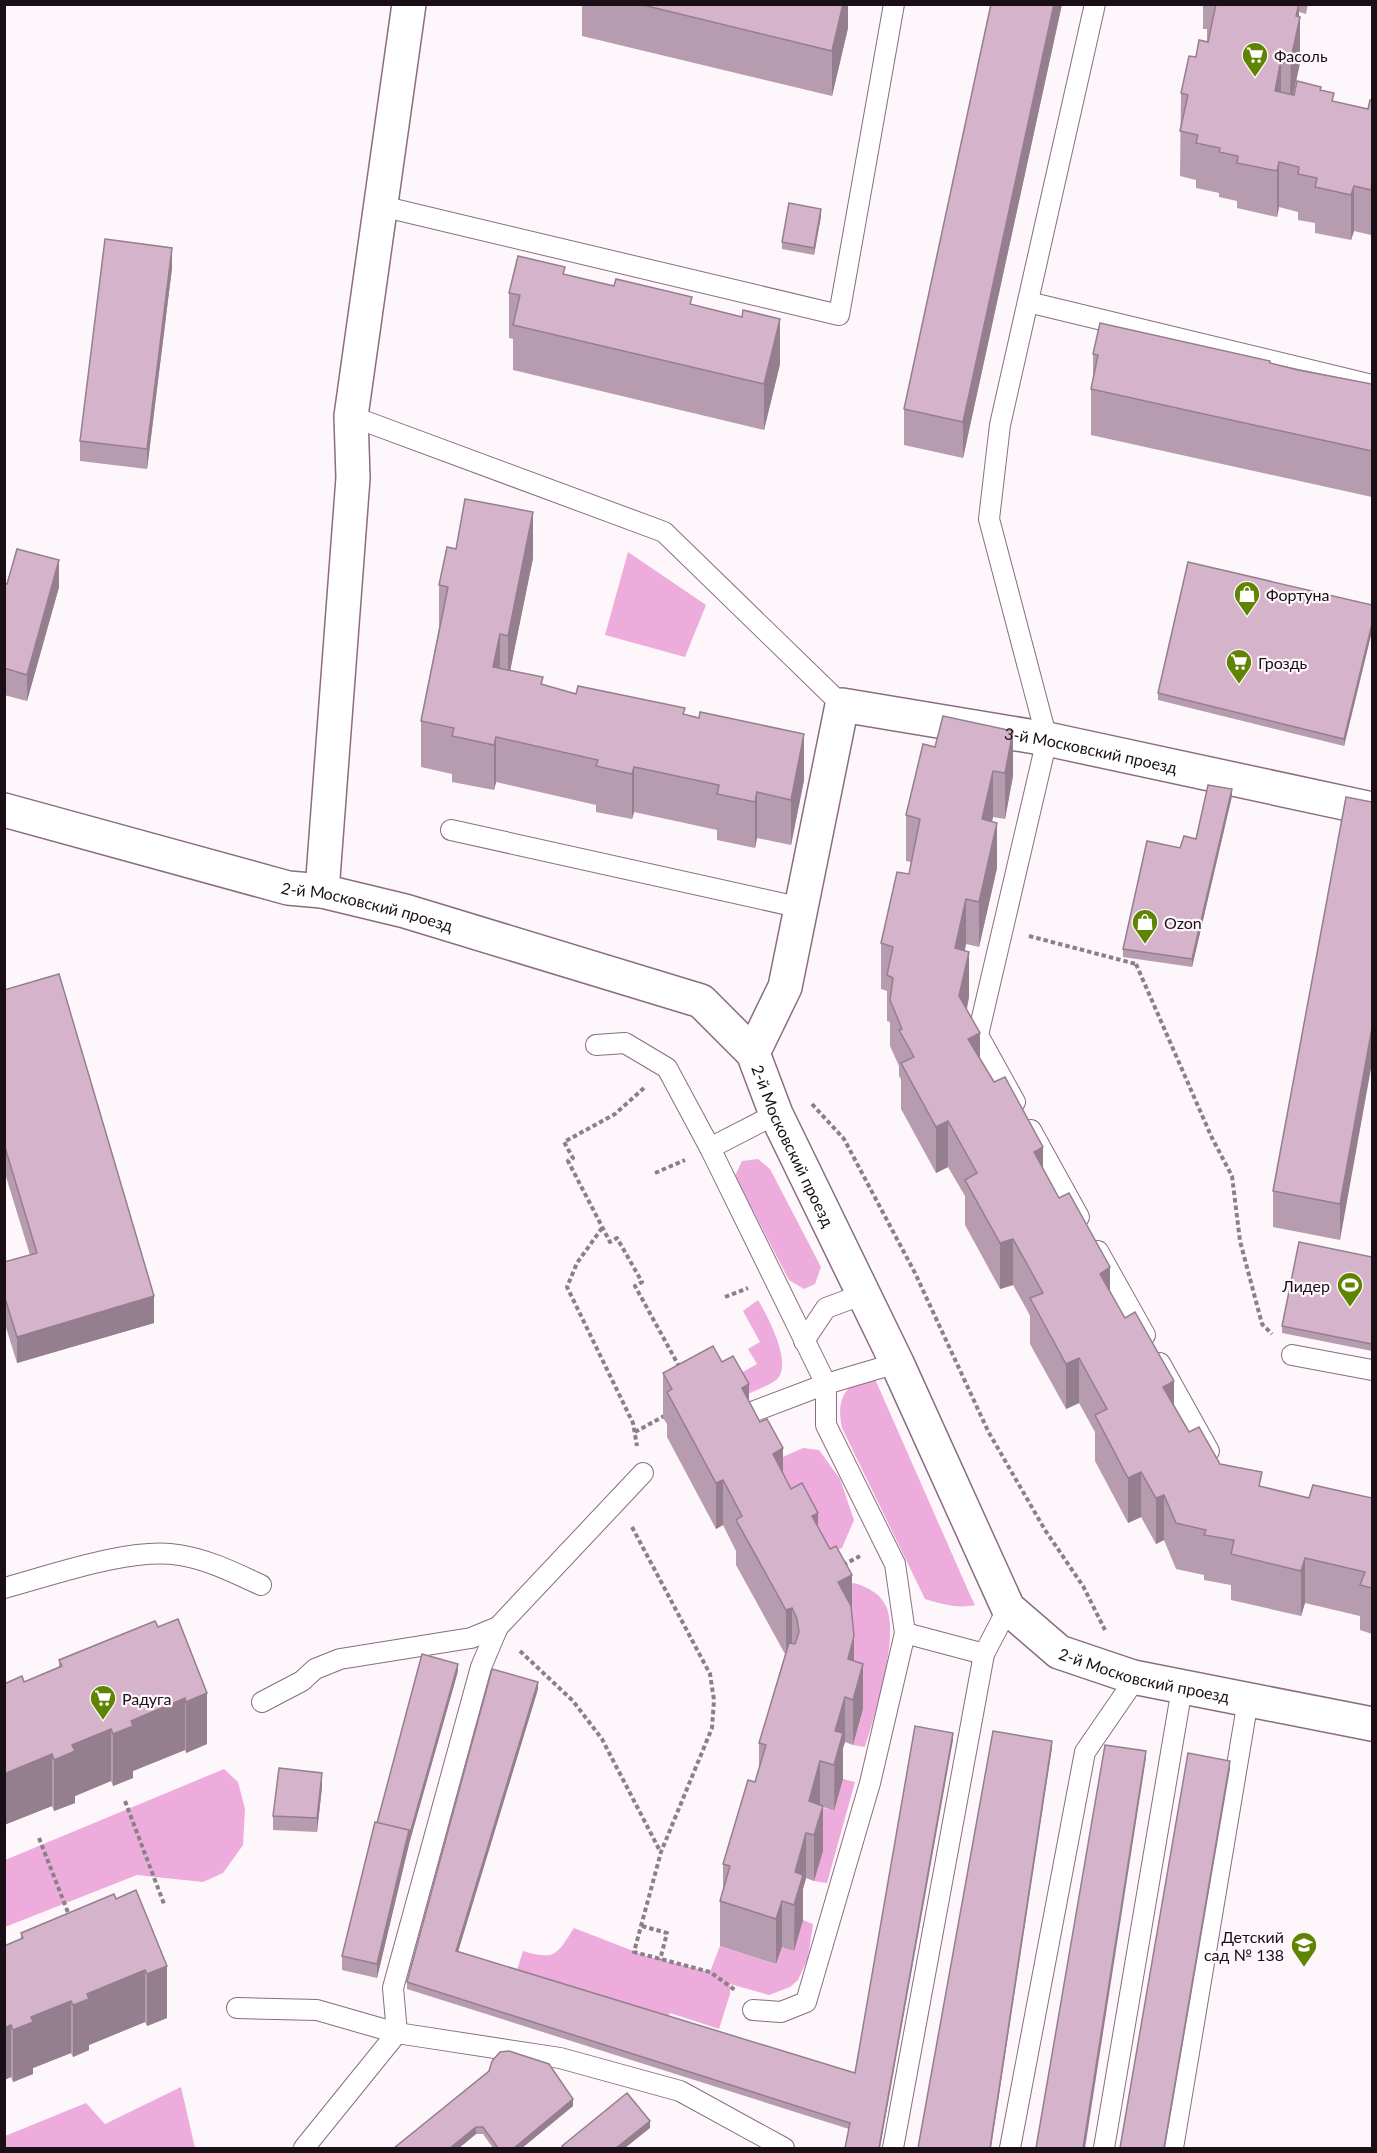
<svg xmlns="http://www.w3.org/2000/svg" width="1377" height="2153" font-family="Lato,sans-serif">
<style>
.green{fill:#edacdb}
.lines{fill:none;stroke-linecap:round;stroke-linejoin:round}
.lane-casing{stroke:#8b6c82;stroke-width:22}
.street-casing{stroke:#8b6c82;stroke-width:36}
.path{stroke:#8a8187;stroke-width:4;stroke-dasharray:4.5 3;stroke-linecap:butt}
.lane{stroke:#fff;stroke-width:20}
.street{stroke:#fff;stroke-width:33}
.wall{fill:#b79baf}
.shaded-wall{fill:#957e8e}
.building{fill:#d5b4cb;stroke:#957e8e;stroke-width:1.5}
.labels{text-anchor:middle;dominant-baseline:central;stroke-width:4.5;stroke-linejoin:round;paint-order:stroke}
.poi-label{font-size:16px;fill:#1a0f17;stroke:#fdf6fa;text-anchor:start}
.street-label{font-size:16px;fill:#1a0f17;stroke:#fdf6fa}
</style>
<rect width="100%" height="100%" fill="#fdf6fa"/>
<!-- green -->
<g class="green">
<path d="M628,552L706,605L685,657L605,635Z"/>
<path d="M758,1159L770,1169L821,1267L815,1284L804,1289L789,1280L735,1176L742,1161Z"/>
<path d="M758,1300C768,1317 794,1365 776,1380C769,1386 744,1395 733,1401L714,1388L757,1364L748,1349L760,1342L743,1311Z"/>
<path d="M875,1379L971,1597L975,1605C957,1609 942,1604 925,1599L842,1428C836,1401 844,1380 875,1379Z"/>
<path d="M803,1448L819,1450L840,1479L854,1520L842,1548L818,1558L767,1464Z"/>
<path d="M854,1583C867,1587 880,1593 886,1606C900,1637 875,1715 865,1747L853,1745L863,1710L848,1704L843,1586Z"/>
<path d="M224,1769L238,1782L245,1809L243,1845L223,1873L203,1882L137,1875L5,1927V1860Z"/>
<path d="M843,1779L855,1782L827,1883L814,1881L823,1851L820,1807L834,1811Z"/>
<path d="M803,1920L813,1924L808,1958L798,1980L790,1987L769,1995L730,1984V1994L719,2029L670,2013L666,2023L515,1976L523,1951C556,1961 557,1954 574,1928L646,1956L710,1972L720,1946L776,1964L782,1947L794,1950Z"/>
<path d="M181,2087L195,2148H5V2136L86,2103L105,2124Z"/>
</g>
<g class="lines">
<!-- lane casing -->
<g class="lane-casing">
<g id="lane">
<path d="M381,206L839,315L894,4"/>
<path d="M1028,302L1372,385"/>
<path d="M351,416L664,532L842,705"/>
<path d="M451,830L802,908"/>
<path d="M596,1045L625,1043L667,1068L710,1148L826,1384V1425L895,1564L905,1633"/>
<path d="M1015,1102L978,1035L1047,739L989,519L1000,425L1095,4"/>
<path d="M1031,1130L1079,1217"/>
<path d="M710,1148L776,1114"/>
<path d="M1098,1251L1145,1335"/>
<path d="M804,1341L826,1308L864,1294"/>
<path d="M1292,1355L1372,1370"/>
<path d="M1160,1363L1209,1451"/>
<path d="M744,1415L826,1384L897,1363"/>
<path d="M4,1588C53,1575 130,1547 179,1555C207,1559 235,1573 261,1585"/>
<path d="M262,1702L302,1681L315,1669L340,1659L471,1638L498,1627L643,1473"/>
<path d="M237,2008L317,2010L397,2033L560,2058L680,2091L784,2148"/>
<path d="M753,2010L781,2012L806,2002L870,1783L905,1633L984,1654"/>
<path d="M304,2148L397,2033L393,1988L481,1667L498,1627"/>
<path d="M893,2148L984,1654L1008,1608"/>
<path d="M1010,2148L1085,1752L1129,1688L1133,1677"/>
<path d="M1104,2148L1182,1688"/>
<path d="M1173,2148L1248,1700"/>
</g>
</g>
<!-- street casing -->
<g class="street-casing">
<g id="street">
<path id="s1" d="M4,810L288,888L322,891L405,911L701,1001L753,1053L776,1114L897,1363L1008,1608L1059,1652L1133,1677L1372,1724"/>
<path d="M322,891L353,478L351,416L409,4"/>
<path id="s2" d="M753,1053L785,987L842,705L1047,739L1372,809"/>
</g>
</g>
<!-- path -->
<g class="path">
<path d="M1029,936L1136,964"/>
<path d="M1136,964L1212,1138L1232,1176L1240,1241L1262,1324L1272,1334"/>
<path d="M644,1088L615,1114L564,1142L573,1158L568,1161L610,1242L617,1238L642,1282L635,1286L680,1368"/>
<path d="M812,1104L844,1139L915,1273L988,1431L1045,1530L1083,1586L1105,1630"/>
<path d="M655,1173L685,1160"/>
<path d="M602,1228L577,1263L567,1287L633,1423L637,1446"/>
<path d="M725,1297L748,1288"/>
<path d="M635,1432L666,1415"/>
<path d="M632,1527L710,1674L714,1700L712,1728L661,1852L634,1952L710,1972L735,1990"/>
<path d="M843,1565L860,1556"/>
<path d="M520,1651L573,1701L602,1739L660,1851"/>
<path d="M125,1801L164,1904"/>
<path d="M39,1838L69,1915"/>
<path d="M642,1926L667,1933L660,1960"/>
</g>
<!-- lane -->
<use href="#lane" class="lane"/>
<!-- street -->
<use href="#street" class="street"/>
</g>
<!-- wall -->
<g class="wall">
<path d="M579,4H848V28L832,96L582,36V5Z"/>
<path d="M991,4H1062L963,458L904,445V409Z"/>
<path d="M1203,4H1308L1306,14L1299,12L1300,63L1293,95L1321,90L1334,102L1368,109L1372,100L1371,235L1354,231L1351,240L1315,233V223L1298,220V212L1279,207L1277,217L1237,208V201L1219,197V193L1196,188V180L1180,176L1181,93L1196,57L1207,42V29H1203Z"/>
<path d="M821,216L814,255L782,249V242Z"/>
<path d="M172,268L147,469L80,461V441Z"/>
<path d="M565,274L692,305L780,364L764,430L513,370V339L509,338V293Z"/>
<path d="M1093,354L1270,363L1372,384V497L1091,435V389L1093,378Z"/>
<path d="M456,549L533,558L510,671L543,685L576,694L685,715L804,780L791,845L757,838L755,848L717,840V830L634,812L632,819L596,812V805L496,782L494,790L452,782V774L421,767V721L439,628V585Z"/>
<path d="M4,583L59,587L27,701L4,695Z"/>
<path d="M1372,605V631L1344,746L1158,700V693Z"/>
<path d="M923,744L1013,776L1005,819L993,817L992,821L997,868L979,947L966,944L965,951L969,997L967,1009L980,1058L1043,1169L1110,1292L1189,1432L1220,1464L1262,1487L1309,1498H1372V1634L1360,1630V1616L1305,1603L1301,1616L1231,1600V1585L1204,1580V1575L1176,1569L1164,1540L1156,1544L1141,1517L1128,1523L1095,1461V1432L1079,1403L1066,1409L1030,1344V1316L1027,1310L1013,1285L1000,1289L965,1225V1196L948,1167L936,1173L901,1109V1079L899,1076V1066L890,1046V1022L887,1021V991L881,989V943L909,874L911,862L906,861V815Z"/>
<path d="M1232,796L1192,967L1123,957V949L1180,848L1196,839Z"/>
<path d="M1346,797L1340,1240L1273,1227V1191Z"/>
<path d="M4,990L154,1323L17,1363L4,1321V1262L30,1255L4,1170Z"/>
<path d="M1372,1257V1351L1282,1333V1326Z"/>
<path d="M722,1362L749,1401L791,1489L818,1527L852,1614L854,1661L863,1709L853,1745L845,1742L843,1748V1779L834,1811L823,1807V1851L814,1881L806,1878L803,1889V1920L794,1951L782,1947L776,1964L720,1946V1901L723,1889V1864L755,1782L759,1769V1743L785,1654L736,1565V1551L723,1525L716,1529L667,1437V1424L663,1418V1373Z"/>
<path d="M155,1621L207,1744L186,1753L185,1750L133,1771V1778L113,1786L111,1781L75,1796V1803L54,1811L52,1806L4,1825V1684L24,1682L59,1667V1660Z"/>
<path d="M458,1671L409,1844L377,1978L342,1970V1956L377,1823Z"/>
<path d="M538,1689L458,1952L855,2073L953,1740L849,2129L407,1989V1982Z"/>
<path d="M322,1787L317,1832L273,1830V1816Z"/>
<path d="M114,1894L167,2018L147,2026L145,2022L89,2045V2050L73,2057L71,2053L33,2068V2074L13,2082L11,2077L4,2080V1946L21,1939V1933Z"/>
<path d="M489,2071L573,2106L522,2148H493L483,2134H476L459,2148Z"/>
</g>
<!-- shaded-wall -->
<g class="shaded-wall">
<path d="M843,4H848V28L832,96V51Z"/>
<path d="M1054,4H1062L963,458V422Z"/>
<path d="M1299,4V20L1300,17V63L1290,108L1291,46Z"/>
<path d="M1281,60V106L1275,91Z"/>
<path d="M1279,162V207L1277,217V171Z"/>
<path d="M1372,183V228L1371,235V190Z"/>
<path d="M1354,186V231L1351,240V195Z"/>
<path d="M821,209V216L814,255V248Z"/>
<path d="M172,248V268L147,469V449Z"/>
<path d="M780,319V364L764,430V384Z"/>
<path d="M533,512V558L508,681V636Z"/>
<path d="M59,560V587L27,701V675Z"/>
<path d="M1372,624V631L1344,746V739Z"/>
<path d="M500,634V680L493,667Z"/>
<path d="M1013,731V776L1005,819V773Z"/>
<path d="M804,734V780L791,845V800Z"/>
<path d="M496,737V782L494,790V745Z"/>
<path d="M634,767V812L632,819V774Z"/>
<path d="M993,771V817L982,865V819Z"/>
<path d="M1232,789V796L1192,967V959Z"/>
<path d="M757,792V838L755,848V802Z"/>
<path d="M997,823V868L979,947V902Z"/>
<path d="M966,899V944L955,994V948Z"/>
<path d="M969,952V997L959,1042V996Z"/>
<path d="M1372,1028V1063L1340,1240V1204Z"/>
<path d="M980,1033V1079L968,1039Z"/>
<path d="M948,1121V1167L936,1173V1127Z"/>
<path d="M1043,1147V1193L1034,1152Z"/>
<path d="M1013,1239V1285L1000,1289V1243Z"/>
<path d="M1110,1267V1312L1100,1274Z"/>
<path d="M154,1296V1323L17,1363V1337Z"/>
<path d="M1079,1358V1403L1066,1409V1364Z"/>
<path d="M1174,1381V1426L1163,1387Z"/>
<path d="M749,1384V1430L742,1388Z"/>
<path d="M783,1448V1494L773,1454Z"/>
<path d="M1141,1472V1517L1128,1523V1478Z"/>
<path d="M723,1480V1525L716,1529V1483Z"/>
<path d="M1164,1495V1540L1156,1544V1498Z"/>
<path d="M818,1513V1558L812,1516Z"/>
<path d="M1305,1558V1603L1301,1616V1571Z"/>
<path d="M852,1575V1621L838,1582Z"/>
<path d="M792,1608V1653L786,1656V1610Z"/>
<path d="M854,1636V1681L848,1659Z"/>
<path d="M458,1664V1671L409,1844L377,1978V1964L409,1830Z"/>
<path d="M863,1664V1709L853,1745V1700Z"/>
<path d="M538,1682V1689L456,1958V1951Z"/>
<path d="M207,1693V1744L186,1753V1702Z"/>
<path d="M845,1697V1742L843,1748V1779L834,1811L835,1731Z"/>
<path d="M185,1698V1750L133,1771V1778L113,1786V1734L131,1721Z"/>
<path d="M111,1729V1781L75,1796V1803L54,1811V1760L72,1745Z"/>
<path d="M953,1733V1740L880,2148H879Z"/>
<path d="M1052,1741V1748L991,2148H990Z"/>
<path d="M1146,1751V1758L1085,2148H1083Z"/>
<path d="M52,1754V1806L4,1825V1774Z"/>
<path d="M820,1761V1807L809,1801Z"/>
<path d="M1230,1761V1769L1165,2148H1164Z"/>
<path d="M322,1773V1787L317,1832V1818Z"/>
<path d="M823,1806V1851L814,1881V1835Z"/>
<path d="M806,1833V1878L803,1889V1920L794,1951L795,1872Z"/>
<path d="M782,1901V1947L776,1964V1919Z"/>
<path d="M167,1966V2018L147,2026V1974Z"/>
<path d="M145,1970V2022L89,2045V2050L73,2057V2005L87,1994Z"/>
<path d="M71,2001V2053L33,2068V2074L13,2082V2030L31,2017Z"/>
<path d="M11,2025V2077L4,2080V2028Z"/>
<path d="M573,2099V2106L522,2148H514Z"/>
<path d="M650,2121V2128L625,2148H616Z"/>
<path d="M476,2127V2134L459,2148H450Z"/>
</g>
<!-- building -->
<g class="building">
<path d="M639,4H843L832,51Z"/>
<path d="M991,4H1054L963,422L904,409Z"/>
<path d="M1216,4H1299L1296,16L1300,17L1290,63L1281,60L1275,91L1294,95L1297,81L1321,87L1320,90L1334,93L1332,101L1368,109L1370,100H1372V183L1371,190L1354,186L1351,195L1315,187L1317,178L1298,174L1299,167L1279,162L1277,171L1237,163L1238,156L1219,152L1220,148L1196,143L1198,135L1180,131L1188,95L1181,93L1189,56L1196,57L1199,40L1208,42Z"/>
<path d="M789,203L821,209L814,248L782,242Z"/>
<path d="M105,239L172,248L147,449L80,441Z"/>
<path d="M518,256L565,267L563,274L614,286L616,279L692,297L690,304L742,317L743,310L780,319L764,384L513,325L520,295L509,293Z"/>
<path d="M1100,323L1270,361V363L1298,370L1372,384V451L1091,389L1098,355L1093,354Z"/>
<path d="M465,499L533,512L508,636L500,634L493,667L543,677L541,684L576,694L578,686L685,708L683,714L699,718L700,712L804,734L791,800L757,792L755,802L717,794L719,785L634,767L632,774L596,766L598,760L496,737L494,745L452,736L454,728L421,721L448,587L439,585L447,547L456,549Z"/>
<path d="M17,549L59,560L27,675L4,668V583L7,584Z"/>
<path d="M1188,562L1372,605V624L1344,739L1158,693Z"/>
<path d="M943,716L1013,731L1005,773L993,771L982,819L997,823L979,902L966,899L955,948L969,952L959,996L980,1033L968,1039L994,1082L1005,1077L1043,1147L1034,1152L1059,1198L1069,1193L1110,1267L1100,1274L1125,1318L1135,1312L1174,1381L1163,1387L1189,1432L1199,1427L1220,1464L1262,1472L1259,1486L1309,1498L1313,1485L1372,1498V1588L1360,1585L1365,1572L1305,1558L1301,1571L1231,1554L1234,1540L1204,1535L1206,1530L1176,1523L1164,1495L1156,1498L1141,1472L1128,1478L1095,1415L1107,1409L1079,1358L1066,1364L1030,1298L1043,1293L1027,1264L1013,1239L1000,1243L965,1180L977,1173L948,1121L936,1127L901,1063L914,1057L899,1030L902,1029L890,1000L893,978L887,975L893,947L881,943L897,872L909,874L920,819L906,815L923,744L935,747Z"/>
<path d="M1208,785L1232,789L1192,959L1123,949L1147,841L1180,848L1184,836L1196,839Z"/>
<path d="M1346,797L1372,802V1028L1340,1204L1273,1191Z"/>
<path d="M59,974L154,1296L17,1337L4,1295V1262L37,1253L4,1144V990Z"/>
<path d="M1299,1242L1372,1257V1344L1282,1326Z"/>
<path d="M713,1346L722,1362L733,1356L749,1384L742,1388L760,1422L767,1419L783,1448L773,1454L791,1489L802,1483L818,1513L812,1516L830,1549L836,1546L852,1575L838,1582L851,1606L854,1636L848,1659L863,1664L853,1700L845,1697L835,1731L843,1733L834,1765L820,1761L809,1801L823,1806L814,1835L806,1833L795,1872L803,1875L794,1905L782,1901L776,1919L720,1901L730,1866L723,1864L748,1780L755,1782L766,1745L759,1743L789,1643L795,1644L799,1632L797,1619L792,1608L786,1610L736,1520L742,1516L723,1480L716,1483L667,1392L672,1389L663,1373Z"/>
<path d="M178,1619L207,1693L186,1702L185,1698L131,1721L133,1726L113,1734L111,1729L72,1745L75,1751L54,1760L52,1754L4,1774V1684L22,1676L24,1682L62,1666L59,1660L155,1621L158,1627Z"/>
<path d="M422,1654L458,1664L409,1837V1830L377,1823Z"/>
<path d="M492,1669L538,1682L456,1951L855,2073L915,1726L953,1733L879,2148H845L850,2123L407,1982Z"/>
<path d="M993,1731L1052,1741L990,2148H918Z"/>
<path d="M1105,1745L1146,1751L1083,2148H1036Z"/>
<path d="M1188,1753L1230,1761L1164,2148H1120Z"/>
<path d="M279,1768L322,1773L317,1818L273,1816Z"/>
<path d="M375,1822L409,1830L377,1964L342,1956Z"/>
<path d="M136,1890L167,1966L147,1974L145,1970L87,1994L89,1999L73,2005L71,2001L31,2017L33,2022L13,2030L11,2025L4,2028V1946L23,1938L21,1933L114,1894L116,1899Z"/>
<path d="M509,2051L549,2064L573,2099L514,2148H498L483,2127H476L450,2148H394L489,2071L492,2061L500,2052Z"/>
<path d="M627,2093L650,2121L616,2148H564L562,2146Z"/>
</g>
<!-- icons -->
<defs>
<g id="supermarket-pin" transform="scale(1.35)"><path d="M0 17L-7.5 6A9.5 9.5 0 1 1 7.5 6Z" fill="#5f8401" stroke="#fdf6fa"/><path d="M-6-5.5h2.5l.6 2H6L4.5 2H-2.5L-4.4-4H-6ZM-1.5 3.2a1.3 1.3 0 1 0 .1 0ZM3 3.2a1.3 1.3 0 1 0 .1 0Z" fill="#fff"/></g>
<g id="shop-pin" transform="scale(1.35)"><path d="M0 17L-7.5 6A9.5 9.5 0 1 1 7.5 6Z" fill="#5f8401" stroke="#fdf6fa"/><path d="M-5-2.5h2.3a2.7 3.5 0 0 1 5.4 0H5L5.5 6h-11ZM-1.5-2.5h3a1.5 2.3 0 0 0-3 0Z" fill="#fff"/></g>
<g id="stadium-pin" transform="scale(1.35)"><path d="M0 17L-7.5 6A9.5 9.5 0 1 1 7.5 6Z" fill="#5f8401" stroke="#fdf6fa"/><path d="M0-5a6.5 5 0 1 0 0 10a6.5 5 0 1 0 0-10ZM-3.5-1.8h7v3.6h-7Z" fill="#fff"/></g>
<g id="school-pin" transform="scale(1.35)"><path d="M0 17L-7.5 6A9.5 9.5 0 1 1 7.5 6Z" fill="#5f8401" stroke="#fdf6fa"/><path d="M0-5L7-2L0 1L-7-2ZM-4 1L0 2.5L4 1V4Q0 6-4 4Z" fill="#fff"/></g>
</defs>
<g fill-rule="evenodd">
<use href="#supermarket-pin" x="1255" y="55"/>
<use href="#shop-pin" x="1247" y="594"/>
<use href="#supermarket-pin" x="1239" y="662"/>
<use href="#shop-pin" x="1145" y="922"/>
<use href="#stadium-pin" x="1350" y="1285"/>
<use href="#supermarket-pin" x="103" y="1698"/>
<use href="#school-pin" x="1304" y="1945"/>
</g>
<g class="labels">
<!-- poi labels -->
<g class="poi-label">
<text x="1274" y="55">Фасоль</text>
<text x="1266" y="594">Фортуна</text>
<text x="1258" y="662">Гроздь</text>
<text x="1164" y="922">Ozon</text>
<text x="1330" y="1285" text-anchor="end">Лидер</text>
<text x="122" y="1698">Радуга</text>
<text x="1284" y="1936" text-anchor="end">Детский<tspan x="1284" dy="18">сад № 138</tspan></text>
</g>
<!-- street labels -->
<g class="street-label">
<text stroke="none"><textPath href="#s2" startOffset="614">3-й Московский проезд</textPath></text>
<text stroke="none"><textPath href="#s1" startOffset="376">2-й Московский проезд</textPath></text>
<text stroke="none"><textPath href="#s1" startOffset="898">2-й Московский проезд</textPath></text>
<text stroke="none"><textPath href="#s1" startOffset="1564">2-й Московский проезд</textPath></text>
</g>
</g>
<!-- border -->
<rect width="1377" height="2153" fill="none" stroke="#1a0f17" stroke-width="12"/>
</svg>
